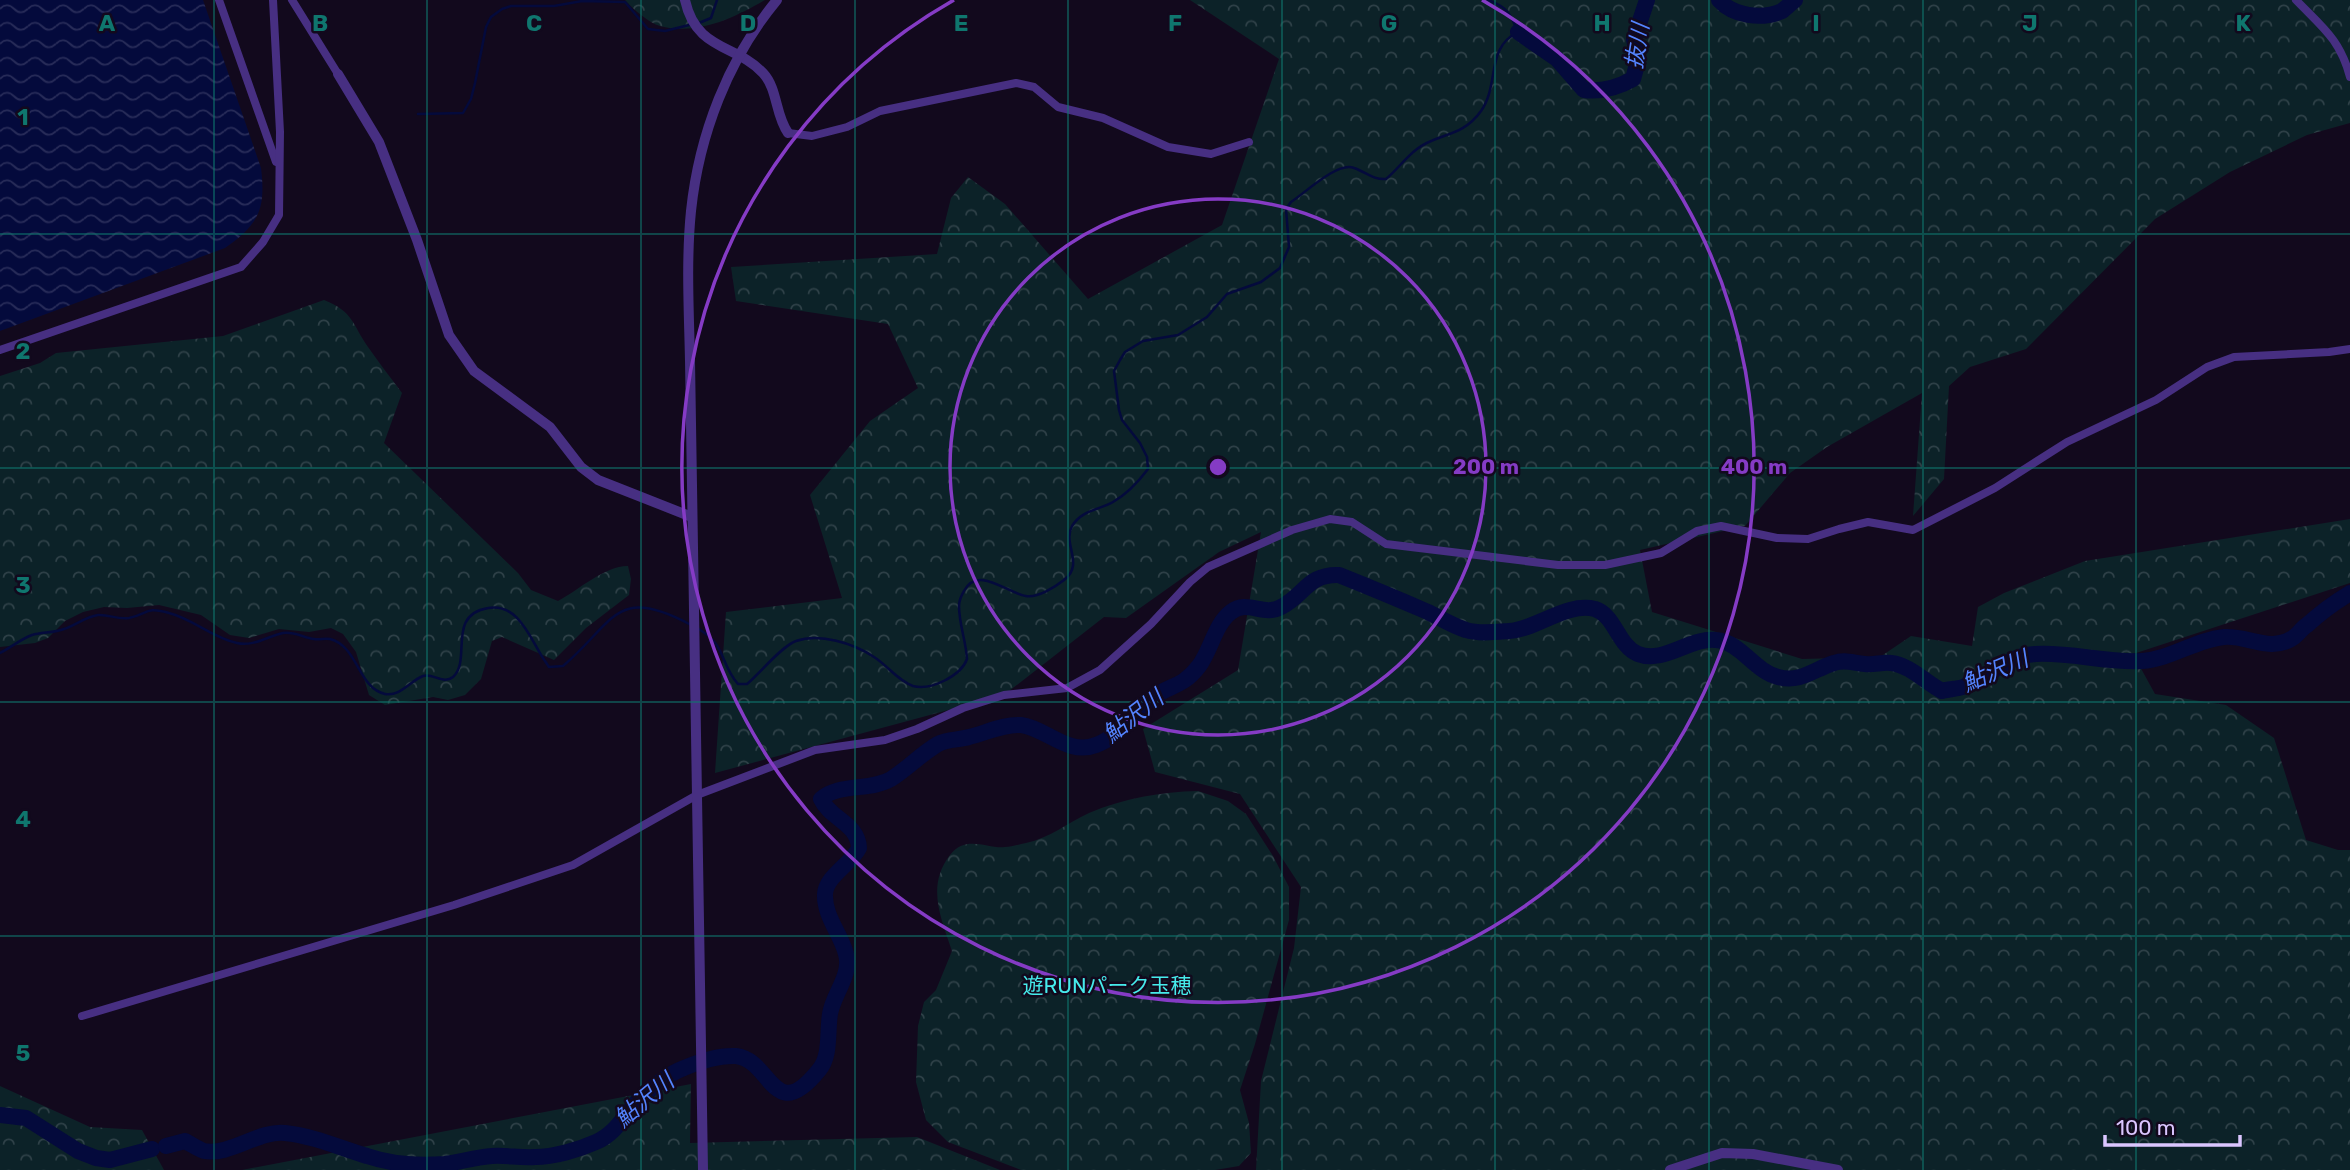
<svg xmlns="http://www.w3.org/2000/svg" width="2350" height="1170" font-family="Rubik,'Noto Sans JP',sans-serif">
<style>
.forest{fill:url(#forest-crowns)}
.water{fill:url(#water-waves)}
.lines{fill:none;stroke-linecap:round;stroke-linejoin:round}
.stream{stroke:#040a3c;stroke-width:2.5}
.river{stroke:#040a3c;stroke-width:16}
.minor{stroke:#472f82;stroke-width:8}
.tertiary{stroke:#472f82;stroke-width:10}
.grid{fill:none;stroke:#0f766e;stroke-width:2;stroke-opacity:0.55}
.ring{fill:none;stroke:#853bc5;stroke-width:3.5}
.labels{text-anchor:middle;dominant-baseline:central;stroke-width:5;stroke-linejoin:round;paint-order:stroke}
.park-label{font-size:21px;fill:#46eaeb;stroke:#12091d}
.water-label{font-size:23px;font-style:italic;fill:#5484ff;stroke:#12091d}
.grid-label{font-size:23px;text-anchor:middle;font-weight:bold;fill:#0f766e;stroke:#12091d;stroke-width:5;stroke-linejoin:round;paint-order:stroke}
.centre{fill:#853bc5;stroke:#12091d;stroke-width:3.5}
.ring-label{font-size:21px;text-anchor:middle;font-weight:bold;fill:#853bc5;stroke:#12091d;stroke-width:5;stroke-linejoin:round;paint-order:stroke}
</style>
<defs>
<pattern id="forest-crowns" width="20" height="18" patternUnits="userSpaceOnUse" patternTransform="scale(1.75)"><rect width="20" height="18" fill="#0c2228"/><path d="M2 6a3 3 0 1 1 6 0M12 15a3 3 0 1 1 6 0" fill="none" stroke="#2f4148"/></pattern>
<pattern id="water-waves" width="16" height="10" patternUnits="userSpaceOnUse" patternTransform="scale(1.75)"><rect width="16" height="10" fill="#040a3c"/><path d="M0 5q4-4 8 0t8 0" fill="none" stroke="#282c59"/></pattern>
</defs>
<rect width="100%" height="100%" fill="#12091d"/>
<!-- forest -->
<g class="forest">
<path d="M625,0H765C734,18 697,36 660,26C649,23 633,9 625,0Z"/>
<path d="M1190,0H2350V123L2307,135L2230,172L2155,219L2026,349L1970,367L1949,386L1944,479L1913,516L1922,393L1827,447L1790,473L1745,526L1640,550L1652,612L1802,659L1880,657L1911,636L1972,646L1978,607L2004,593L2085,561L2350,519V583L2133,654L2155,694L2226,705L2274,738L2306,840L2338,850H2350V1170H1256L1261,1081L1294,948L1301,887L1240,794L1155,772L1143,729L1238,670L1261,532L1219,552L1126,618L1104,617L1004,695L715,773L726,612L842,598L810,495L870,421L918,388L888,324L736,301L731,267L937,254L951,198L968,177L1005,204L1088,299L1222,225L1279,59Z"/>
<path d="M324,300C354,312 352,324 368,347C379,363 391,378 402,393L384,443L518,573L531,590L558,601C579,590 604,566 628,566L631,579L629,595L586,628L554,660L502,637L492,641L481,679L465,695L448,700L433,697L385,705L369,695L356,652L343,634L331,628L309,632L279,629L249,638L230,635L201,615L159,605L127,608L104,607L83,612L65,621L48,638L35,643L0,647V376L40,363L56,353L223,336Z"/>
<path d="M1198,791L1228,801L1246,814L1273,856L1289,887V920L1255,1044L1240,1090L1249,1123L1251,1153L1239,1166L1215,1170H1021L948,1142L926,1120L916,1082L918,1026L924,1002L936,990L952,951C941,918 926,886 950,855C966,834 987,849 1005,847C1012,847 1020,844 1026,843C1050,838 1067,823 1089,813C1124,798 1161,792 1198,791Z"/>
<path d="M691,1084L690,1143L917,1137L1000,1170H242Z"/>
<path d="M0,1086L90,1127L142,1130L164,1170H0Z"/>
</g>
<!-- water -->
<path class="water" d="M0,0H203L261,168C266,209 259,224 225,248L0,331Z"/>
<g class="lines">
<!-- stream -->
<g class="stream">
<path d="M699,23L711,18L717,0"/>
<path d="M418,114L463,113L471,99L475,83L486,27L491,17L502,9L511,6H554L582,1L625,2L648,29L665,31L693,24"/>
<path d="M697,628C727,645 719,662 738,684H747C759,674 783,645 796,641C820,633 853,643 874,657C887,665 898,681 913,686C930,691 961,676 967,659C966,641 959,624 959,606C959,601 961,596 964,591C978,565 1007,593 1026,596C1038,598 1055,587 1064,580C1085,564 1062,544 1072,526C1082,510 1099,510 1113,502C1127,494 1139,481 1148,469L1147,457L1140,443L1122,420L1119,410L1114,371L1120,360L1125,352L1143,341L1178,335L1207,317L1227,294L1261,282L1280,268L1289,247L1286,209L1291,202C1305,193 1338,161 1354,168C1366,172 1373,180 1386,179C1397,170 1405,158 1417,149C1437,133 1462,138 1481,111C1500,84 1485,48 1518,32C1510,13 1507,7 1488,0"/>
<path d="M0,653C10,648 21,639 32,635C42,632 54,633 64,629C76,625 85,617 98,615C108,614 118,620 129,618C148,614 145,606 169,613C193,619 213,638 237,643C253,647 268,636 283,633C294,631 304,638 314,639C319,640 325,638 330,639C358,646 358,688 385,694C400,697 410,681 423,676C433,673 444,685 453,677C472,660 446,615 488,608C519,602 531,641 545,661L549,667L563,666C615,622 615,584 691,625"/>
</g>
<!-- river -->
<g class="river">
<path d="M1719,0C1733,16 1762,20 1782,11C1786,8 1791,3 1795,0"/>
<path d="M1518,32L1557,59L1584,90C1602,92 1617,88 1633,79L1638,61L1634,39L1647,0"/>
<path d="M0,1115L26,1118L78,1151L96,1158L110,1160L152,1149"/>
<path d="M166,1146L185,1141C191,1144 198,1149 204,1151C230,1156 259,1130 285,1133C314,1136 340,1148 367,1156C391,1164 420,1166 445,1164C461,1162 476,1157 492,1156C506,1155 520,1158 535,1157C554,1157 578,1150 596,1142C615,1134 624,1116 637,1102C649,1089 668,1074 684,1068C698,1062 720,1055 736,1056C772,1060 773,1127 819,1070C831,1056 827,1032 830,1014C833,994 852,975 846,954C841,934 824,916 825,894C826,876 851,864 859,848C858,823 830,819 821,799C838,783 871,791 891,779C907,769 921,754 938,744C947,739 959,740 969,737C986,733 1003,724 1021,725C1046,728 1068,756 1096,745C1120,736 1132,713 1152,698C1171,684 1182,688 1199,666C1211,650 1215,624 1231,612C1248,599 1263,617 1281,607C1305,595 1307,574 1339,575C1369,587 1398,599 1428,612C1440,618 1453,626 1466,630C1478,634 1496,632 1509,631C1538,629 1566,602 1595,609C1615,615 1618,646 1638,654C1664,664 1690,637 1716,640C1741,642 1754,671 1778,677C1801,683 1814,669 1834,663C1845,659 1853,663 1865,664C1873,665 1883,662 1891,663C1910,665 1926,683 1942,691C1949,689 1957,689 1963,687C1988,678 2008,655 2036,654C2071,652 2106,663 2142,661C2171,659 2195,640 2224,637C2247,635 2269,652 2291,639C2297,636 2301,629 2307,625C2320,613 2335,602 2350,593"/>
</g>
<!-- minor -->
<g class="minor">
<path d="M219,0L276,162"/>
<path d="M292,0L338,74"/>
<path d="M2296,0C2322,27 2340,39 2350,77"/>
<path d="M788,133L812,136L847,127L880,111L1016,83L1034,87L1058,107L1103,118L1168,147L1211,154L1249,142"/>
<path d="M0,350L241,267L263,242L279,215L280,132L273,0"/>
<path d="M82,1016L454,905L573,865L697,795L815,750L885,740L917,729L963,708L1004,695L1067,688L1100,670L1151,624L1190,582L1208,567L1292,530L1330,519L1352,522L1386,544L1558,565H1605L1661,553L1697,531L1721,526L1777,538L1808,539L1839,529L1868,522L1913,530L1995,488L2067,442L2156,400L2207,367L2234,357L2329,352L2350,349"/>
</g>
<!-- tertiary -->
<g class="tertiary">
<path d="M685,0C696,51 736,44 763,73C778,89 775,115 788,133"/>
<path d="M338,74L379,142L417,240L449,335L474,371L550,427L581,467L598,480L692,517"/>
<path d="M703,1170L690,361C689,312 686,261 691,211C699,135 728,59 777,0"/>
<path d="M1670,1170L1722,1153L1753,1154L1838,1170"/>
</g>
</g>
<!-- grid -->
<path class="grid" d="M214,0V1170M427,0V1170M641,0V1170M855,0V1170M1068,0V1170M1282,0V1170M1495,0V1170M1709,0V1170M1923,0V1170M2136,0V1170M0,234H2350M0,468H2350M0,702H2350M0,936H2350"/>
<!-- distance rings -->
<g class="ring">
<circle cx="1218" cy="467" r="268"/>
<path d="M1482 0A536 536 0 1 1 954 0"/>
</g>
<g class="labels">
<!-- park labels -->
<g class="park-label">
<text x="1107" y="985">遊RUNパーク玉穂</text>
</g>
<!-- water labels -->
<g class="water-label">
<text transform="translate(1637 46) rotate(-81)">抜川</text>
<text transform="translate(1995 671) rotate(-23)">鮎沢川</text>
<text transform="translate(1133 716) rotate(-38)">鮎沢川</text>
<text transform="translate(644 1100) rotate(-40)">鮎沢川</text>
</g>
</g>
<g class="grid-label">
<text x="107" y="31">A</text>
<text x="320" y="31">B</text>
<text x="534" y="31">C</text>
<text x="748" y="31">D</text>
<text x="961" y="31">E</text>
<text x="1175" y="31">F</text>
<text x="1389" y="31">G</text>
<text x="1602" y="31">H</text>
<text x="1816" y="31">I</text>
<text x="2030" y="31">J</text>
<text x="2243" y="31">K</text>
<text x="23" y="125">1</text>
<text x="23" y="359">2</text>
<text x="23" y="593">3</text>
<text x="23" y="827">4</text>
<text x="23" y="1061">5</text>
</g>
<circle cx="1218" cy="467" r="10" class="centre"/>
<g class="ring-label">
<text x="1486" y="474">200 m</text>
<text x="1754" y="474">400 m</text>
</g>
<!-- scale -->
<path d="M2105 1135v10h135v-10" fill="none" stroke="#dbc6ff" stroke-width="3.5"/>
<text x="2116" y="1135" font-size="21" fill="#dbc6ff" stroke="#12091d" stroke-width="5" paint-order="stroke">100 m</text>
</svg>
